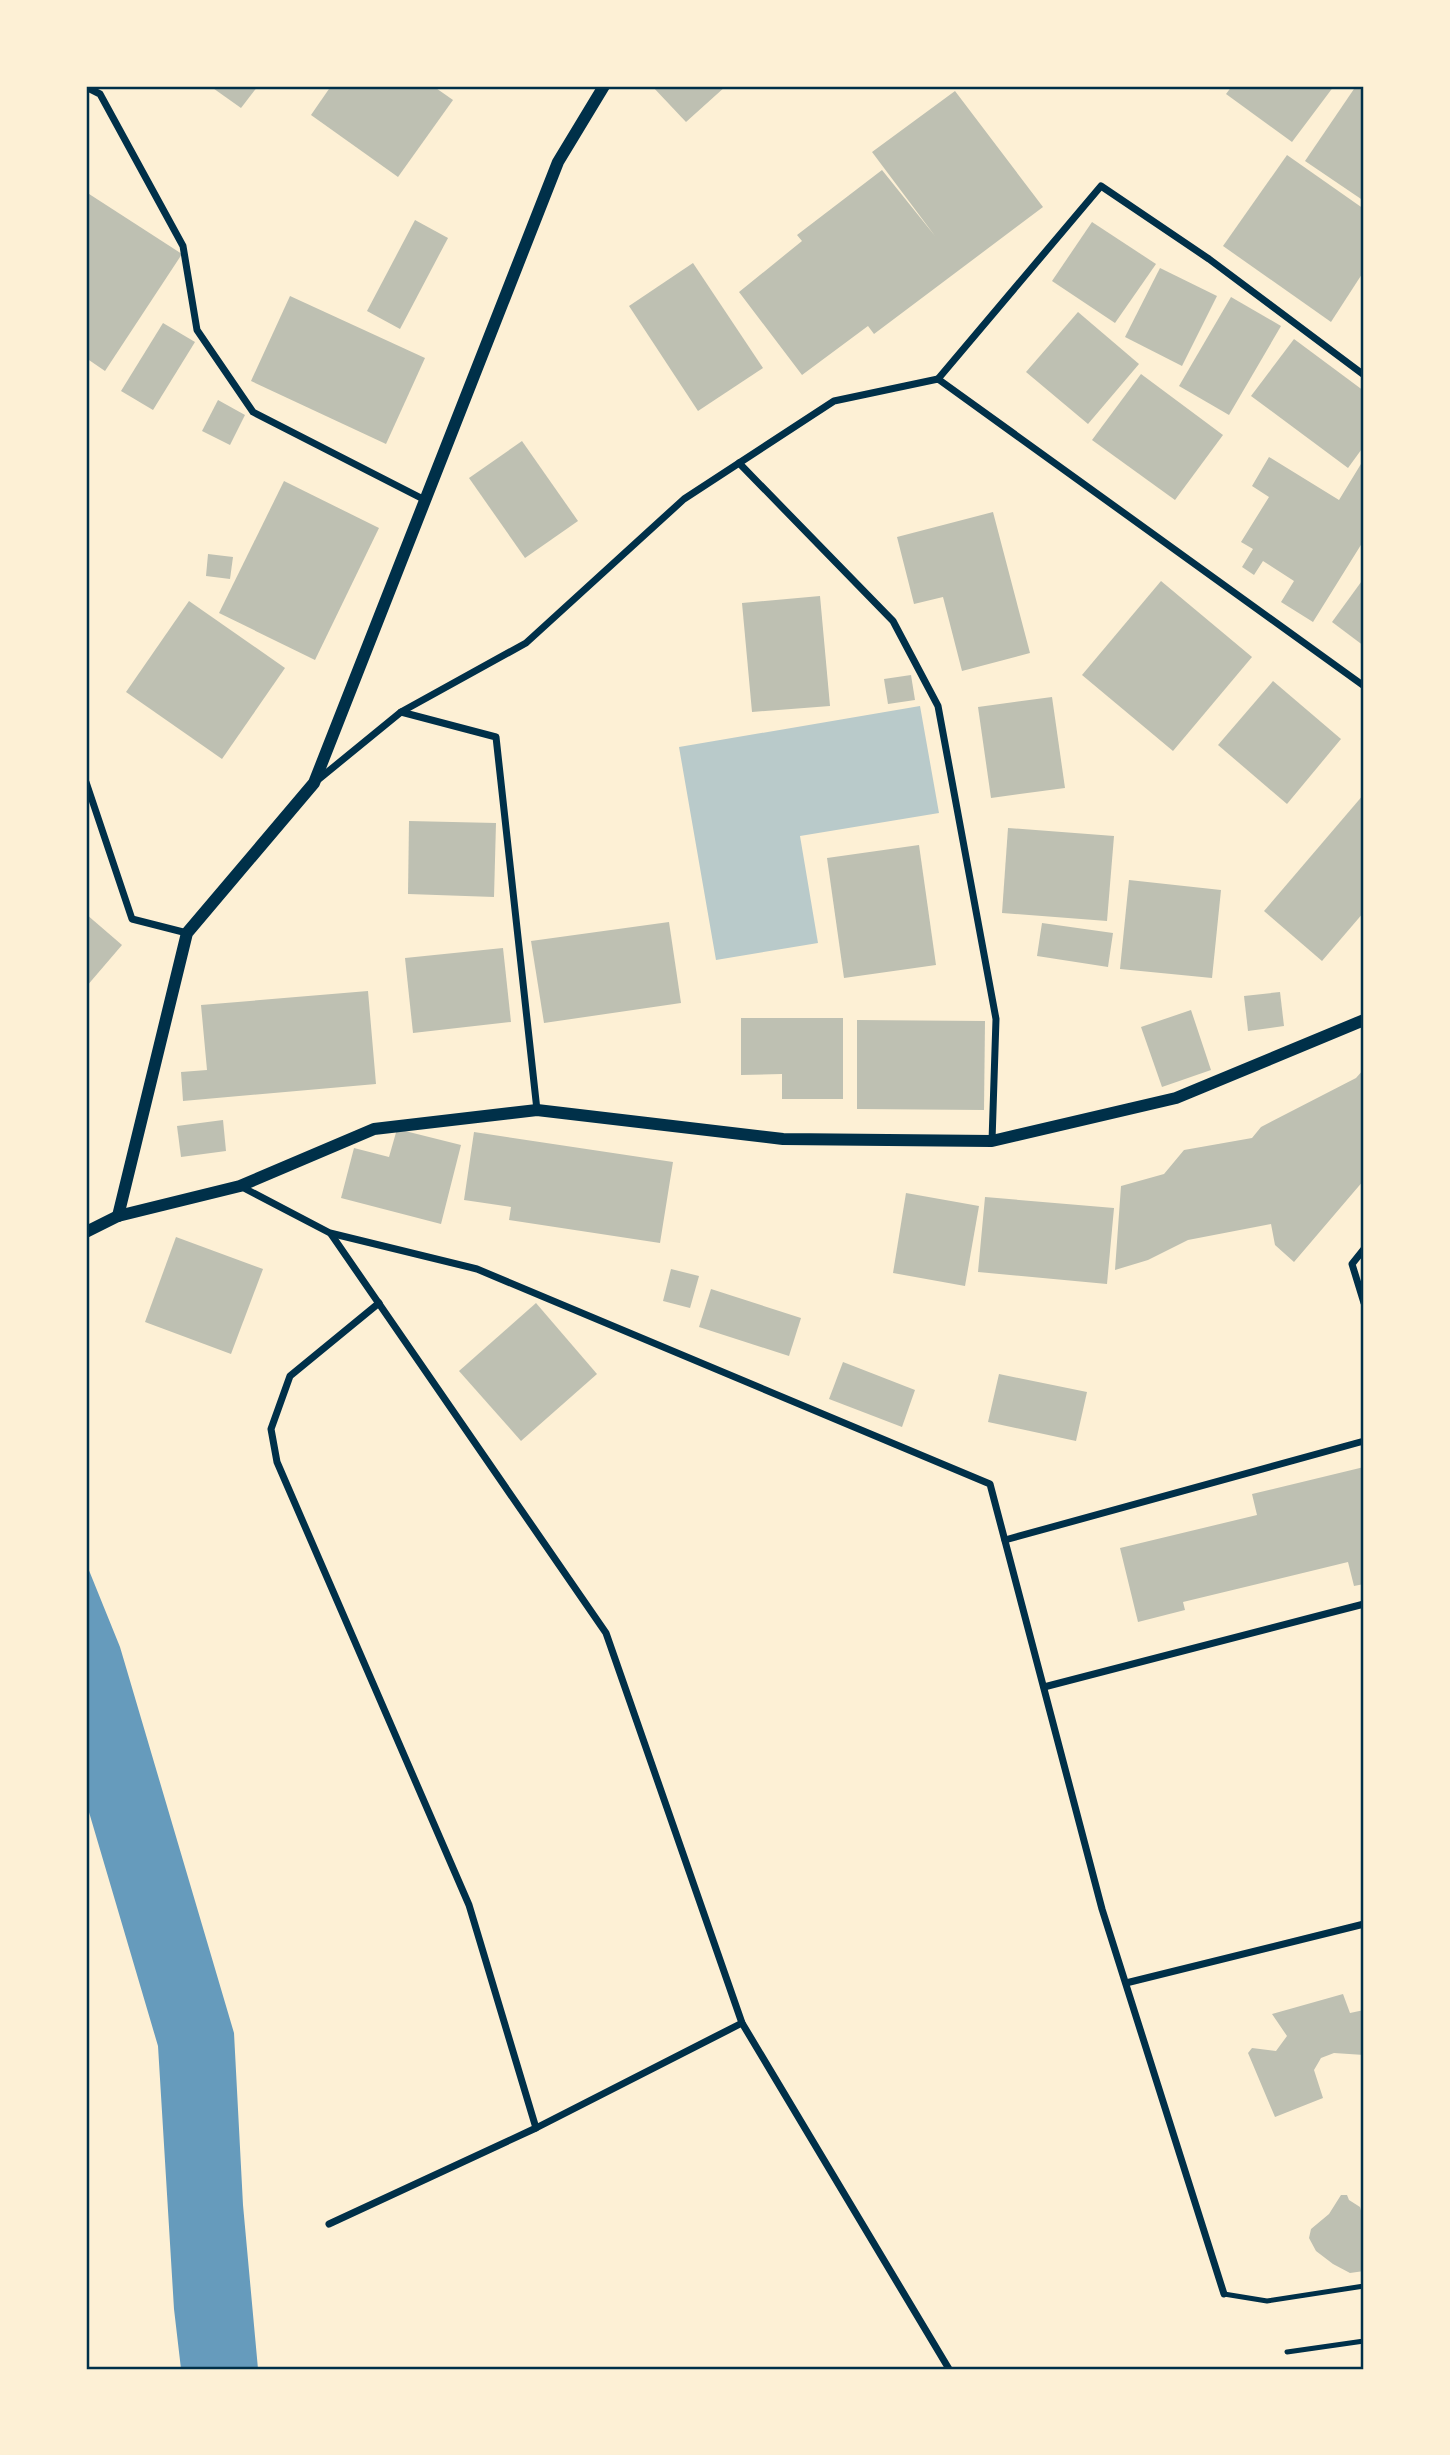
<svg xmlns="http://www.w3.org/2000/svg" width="1450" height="2455" font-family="'Source Sans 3',sans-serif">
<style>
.green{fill:#b9caca}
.water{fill:#669bbc}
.building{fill:#bec0b2}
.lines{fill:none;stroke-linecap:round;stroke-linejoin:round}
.service{stroke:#003049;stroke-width:5}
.minor{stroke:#003049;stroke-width:7}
.tertiary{stroke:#003049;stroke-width:12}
.neatline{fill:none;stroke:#003049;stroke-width:2.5}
</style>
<rect width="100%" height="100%" fill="#fdf0d5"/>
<!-- green -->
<path class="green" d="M920,706L939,813L800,836L818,943L716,960L679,747Z"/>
<!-- water -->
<path class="water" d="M86,1563L120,1647L234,2033L243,2205L258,2369H181L174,2309L158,2046L86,1802Z"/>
<!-- building -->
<g class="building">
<path d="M210,86H258L241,108Z"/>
<path d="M331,86H433L453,100L398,177L311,115Z"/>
<path d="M652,86H726L686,122Z"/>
<path d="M1232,86H1334L1292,142L1226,94Z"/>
<path d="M1356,86L1364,92V201L1305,161Z"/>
<path d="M955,91L1043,207L874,334L868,326L802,375L739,292L802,241L797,235L882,170L935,236L872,152Z"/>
<path d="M1287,155L1364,209V271L1331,322L1223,246Z"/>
<path d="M86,192L182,254L105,371L86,358Z"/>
<path d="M415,220L448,238L400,329L367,311Z"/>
<path d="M1092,222L1156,264L1115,323L1052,281Z"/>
<path d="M693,263L763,368L698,411L629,306Z"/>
<path d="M1160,268L1217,296L1182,366L1125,337Z"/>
<path d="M290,296L425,358L386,444L251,381Z"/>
<path d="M1231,297L1281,326L1229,415L1179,386Z"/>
<path d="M1078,312L1139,364L1088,424L1026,372Z"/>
<path d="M163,323L195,342L153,410L121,391Z"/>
<path d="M1294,339L1364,391V446L1348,468L1251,396Z"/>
<path d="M1141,374L1223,435L1175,500L1092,440Z"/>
<path d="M218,400L245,415L230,445L202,431Z"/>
<path d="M522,441L578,521L525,558L469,478Z"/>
<path d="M1269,457L1339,500L1364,459V540L1313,622L1281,602L1294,581L1263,561L1254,575L1242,567L1253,549L1241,542L1269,497L1252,486Z"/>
<path d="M284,481L379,528L315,660L219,613Z"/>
<path d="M993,512L1030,653L962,671L943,597L914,604L897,537Z"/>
<path d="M208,554L233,557L230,579L206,576Z"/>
<path d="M1364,578V646L1332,622Z"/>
<path d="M1161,581L1252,657L1173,751L1082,675Z"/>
<path d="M820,596L830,706L752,712L742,603Z"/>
<path d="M189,601L285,668L222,759L126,692Z"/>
<path d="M911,675L915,700L888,704L884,679Z"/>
<path d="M1273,681L1341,739L1287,804L1218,745Z"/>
<path d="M1052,697L1065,788L991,798L978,707Z"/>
<path d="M1364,794V912L1322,961L1264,911Z"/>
<path d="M409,821L496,823L494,897L408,894Z"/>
<path d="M1008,828L1114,836L1107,921L1002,913Z"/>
<path d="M919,845L936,965L844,978L827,858Z"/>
<path d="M1129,880L1221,890L1212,978L1120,969Z"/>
<path d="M86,914L122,945L86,987Z"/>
<path d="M669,922L681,1003L544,1023L531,941Z"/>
<path d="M1042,923L1113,933L1108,967L1037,956Z"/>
<path d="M503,948L511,1022L413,1033L405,958Z"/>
<path d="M368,991L376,1084L183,1101L181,1072L207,1070L201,1005Z"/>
<path d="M1280,992L1284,1026L1248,1031L1244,996Z"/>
<path d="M1191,1010L1211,1070L1162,1087L1141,1027Z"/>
<path d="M741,1018H843V1099H782V1074L741,1075Z"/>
<path d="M857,1020L985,1021L984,1110L857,1109Z"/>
<path d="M1364,1069V1180L1294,1262L1275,1245L1271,1224L1188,1240L1148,1260L1115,1270L1121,1186L1164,1174L1184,1150L1252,1138L1261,1127L1356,1078Z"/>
<path d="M223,1120L226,1151L181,1157L177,1126Z"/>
<path d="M397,1129L461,1145L441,1224L341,1198L354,1148L389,1157Z"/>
<path d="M474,1132L673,1162L660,1243L509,1220L511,1207L464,1200Z"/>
<path d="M906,1193L979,1206L965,1286L893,1273Z"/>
<path d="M985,1197L1114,1208L1107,1284L978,1272Z"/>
<path d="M176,1237L263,1269L231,1354L145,1322Z"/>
<path d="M671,1269L699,1276L690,1308L663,1301Z"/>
<path d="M711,1289L801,1318L789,1356L699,1327Z"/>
<path d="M536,1303L597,1374L521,1441L459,1371Z"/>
<path d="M843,1362L915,1390L902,1427L829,1399Z"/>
<path d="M999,1374L1087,1392L1076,1441L988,1422Z"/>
<path d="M1364,1467V1584L1354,1586L1348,1562L1183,1602L1185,1610L1138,1622L1120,1548L1257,1515L1252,1494Z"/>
<path d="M1343,1994L1350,2013L1364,2010V2055L1334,2053L1321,2058L1314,2070L1323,2098L1275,2117L1248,2053L1252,2048L1276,2051L1287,2036L1272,2014Z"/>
<path d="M1341,2195H1347L1349,2200L1360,2207L1364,2222V2271L1350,2273L1333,2264L1316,2251L1309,2238L1311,2229L1329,2214Z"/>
</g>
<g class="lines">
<!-- service -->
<g class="service">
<path d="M1224,2294L1267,2301L1364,2286"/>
<path d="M1287,2352L1364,2341"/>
</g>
<!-- minor -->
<g class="minor">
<path d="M86,87L100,94L183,246L197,330L253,412L425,500"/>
<path d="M938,379L1101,186L1209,259L1364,375"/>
<path d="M739,463L893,621L938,706L996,1019L992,1141"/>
<path d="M401,712L496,737L537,1110"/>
<path d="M319,779L401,712L526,643L684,499L834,401L938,379L1364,686"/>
<path d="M86,782L132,919L187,933"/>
<path d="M240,1186L330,1233L477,1269L990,1484L1102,1909L1224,2294"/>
<path d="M331,1234L606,1633L742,2023L949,2369"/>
<path d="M1364,1249L1352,1264L1364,1303"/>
<path d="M379,1303L290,1376L271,1429L277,1462L469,1905L536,2128"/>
<path d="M1005,1540L1364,1441"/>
<path d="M1044,1687L1364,1604"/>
<path d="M1126,1983L1364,1924"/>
<path d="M329,2224L536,2128L742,2023"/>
</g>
<!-- tertiary -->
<g class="tertiary">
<path d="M118,1216L187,933L314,783L558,162L604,86"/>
<path d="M86,1232L118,1216L240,1186L374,1129L537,1110L783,1139L992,1141L1176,1098L1364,1020"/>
</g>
</g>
<!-- border -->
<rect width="1450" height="2455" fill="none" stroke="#fdf0d5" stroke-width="175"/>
<rect x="88" y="88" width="1274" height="2280" class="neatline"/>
</svg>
